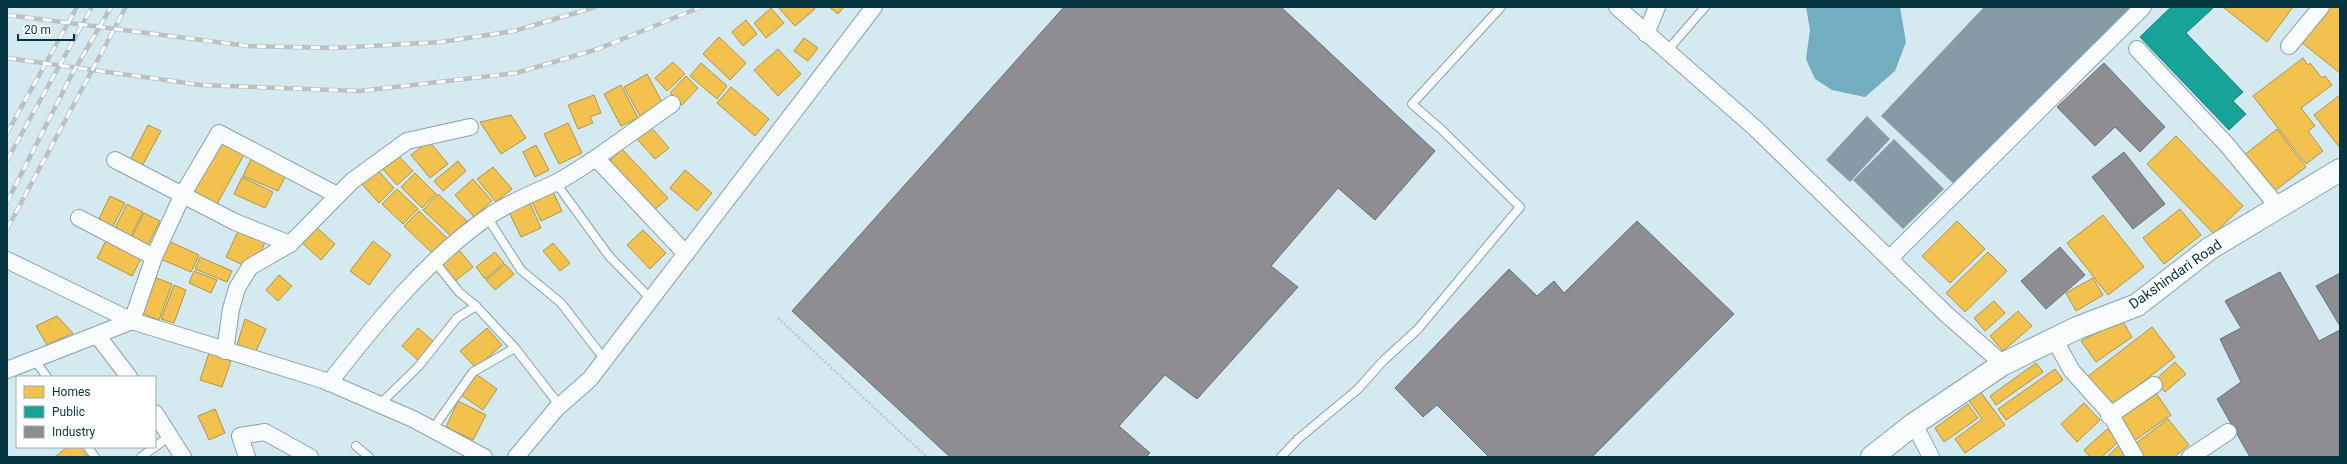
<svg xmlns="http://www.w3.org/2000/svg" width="2347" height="464" font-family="Roboto,sans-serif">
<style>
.water{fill:#72aebf}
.homes{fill:#f2c14e;stroke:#ab974a}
.public{fill:#17a398;stroke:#11827e}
.industry{fill:#8d8d92;stroke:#647379}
.building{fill:#869ba5}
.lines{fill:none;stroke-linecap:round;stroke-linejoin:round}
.lane-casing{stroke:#89a2a9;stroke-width:10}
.street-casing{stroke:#89a2a9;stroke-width:18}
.secondary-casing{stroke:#89a2a9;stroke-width:24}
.path{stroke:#bbc8cc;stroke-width:2.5;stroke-dasharray:2 2;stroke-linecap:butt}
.lane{stroke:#f9fcfd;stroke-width:8}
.street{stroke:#f9fcfd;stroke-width:16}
.secondary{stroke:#f9fcfd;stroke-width:22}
.rail-casing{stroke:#b9c1c4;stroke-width:4.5}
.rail{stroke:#fff;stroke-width:3;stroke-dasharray:9;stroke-linecap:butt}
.labels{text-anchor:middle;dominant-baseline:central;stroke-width:4;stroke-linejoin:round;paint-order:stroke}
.street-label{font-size:14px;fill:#043540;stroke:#fff}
</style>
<rect width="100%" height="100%" fill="#d5e9f0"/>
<!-- water -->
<path class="water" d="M1806,7H1900L1906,42L1895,71L1865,97L1832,90L1815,79L1806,59L1810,30Z"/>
<!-- homes -->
<g class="homes">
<path d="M778,7H813L815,9L795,26Z"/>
<path d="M829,7H844L838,14Z"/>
<path d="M2223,7H2293L2267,42Z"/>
<path d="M2329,7H2340V73L2301,42Z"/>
<path d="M771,8L784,23L766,38L754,23Z"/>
<path d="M746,20L757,34L743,46L732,32Z"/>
<path d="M719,37L746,63L730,80L703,54Z"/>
<path d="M804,38L818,48L808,61L794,51Z"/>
<path d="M778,49L801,74L778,96L754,70Z"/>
<path d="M2303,58L2308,65L2310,63L2322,78L2325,76L2332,85L2301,108L2315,126L2308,131L2323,151L2306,164L2253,96Z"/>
<path d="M673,62L685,74L667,91L655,78Z"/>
<path d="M701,63L727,86L717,99L690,76Z"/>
<path d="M647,74L663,104L640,116L624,87Z"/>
<path d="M686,76L698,88L682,105L670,93Z"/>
<path d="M621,85L638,118L621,126L604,94Z"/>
<path d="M731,87L769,119L755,136L717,103Z"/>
<path d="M594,95L601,113L590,117L593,123L578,129L568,105Z"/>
<path d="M2340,95V148L2314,115Z"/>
<path d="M511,115L526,138L501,154L480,122Z"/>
<path d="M568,123L582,153L559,164L544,134Z"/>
<path d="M148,125L161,131L140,170L128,164Z"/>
<path d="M650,126L669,148L655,159L636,138Z"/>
<path d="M2277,129L2306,167L2272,193L2243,156Z"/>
<path d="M2176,136L2243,206L2214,234L2147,164Z"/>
<path d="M221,139L246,151L216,206L192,194Z"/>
<path d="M429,141L448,164L430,178L411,155Z"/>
<path d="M536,145L549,170L535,177L523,152Z"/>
<path d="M622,149L668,198L652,212L607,163Z"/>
<path d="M394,151L413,171L397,185L379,165Z"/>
<path d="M252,157L287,173L278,191L243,176Z"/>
<path d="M458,161L466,171L443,191L434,181Z"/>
<path d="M375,167L394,188L379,203L359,181Z"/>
<path d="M493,167L512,189L496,202L477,179Z"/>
<path d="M685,170L712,193L697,211L670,188Z"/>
<path d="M415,173L436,194L422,208L401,187Z"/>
<path d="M242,177L273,192L265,208L234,194Z"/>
<path d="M473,179L492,201L474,217L455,195Z"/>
<path d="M397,189L418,209L403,224L382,204Z"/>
<path d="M552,190L562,211L541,221L531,200Z"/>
<path d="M438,194L467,221L452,237L423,210Z"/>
<path d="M110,196L125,203L111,230L97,223Z"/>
<path d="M529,201L541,228L521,237L508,210Z"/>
<path d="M127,204L143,212L129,240L113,232Z"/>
<path d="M2180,209L2201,235L2164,264L2143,238Z"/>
<path d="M419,211L447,238L432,253L404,226Z"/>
<path d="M144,213L160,221L146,249L130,241Z"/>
<path d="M2103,215L2144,267L2108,295L2067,243Z"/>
<path d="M1957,221L1985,249L1950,283L1922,256Z"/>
<path d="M313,224L335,244L321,260L299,240Z"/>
<path d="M239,229L266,240L257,261L247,267L226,257Z"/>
<path d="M643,230L666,253L650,269L627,245Z"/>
<path d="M109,235L144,253L132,276L97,258Z"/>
<path d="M164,239L199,255L191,272L156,257Z"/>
<path d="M373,241L391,255L369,285L350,271Z"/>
<path d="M553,243L570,263L560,271L543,251Z"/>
<path d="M456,246L473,267L454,282L437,261Z"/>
<path d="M495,252L504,263L485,279L476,267Z"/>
<path d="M1988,252L2007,271L1965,312L1946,293Z"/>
<path d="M200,257L232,271L227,282L195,269Z"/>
<path d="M505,264L514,274L495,290L486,280Z"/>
<path d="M194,271L217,280L211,293L189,283Z"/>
<path d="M279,275L292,286L278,301L266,290Z"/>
<path d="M154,277L172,284L159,320L141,313Z"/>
<path d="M2093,278L2103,295L2076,311L2066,293Z"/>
<path d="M174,285L186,290L174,323L161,319Z"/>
<path d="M1994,301L2005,313L1985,331L1974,318Z"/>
<path d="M2018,311L2032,326L2003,351L1990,336Z"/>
<path d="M57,316L73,333L47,345L36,326Z"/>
<path d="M245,319L266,329L256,351L237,345Z"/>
<path d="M2122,320L2132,337L2096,362L2081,341Z"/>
<path d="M2152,327L2175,357L2111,407L2087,377Z"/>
<path d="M418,328L434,342L418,360L402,346Z"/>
<path d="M487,328L502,345L476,368L460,351Z"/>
<path d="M209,353L231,361L222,387L200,380Z"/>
<path d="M2175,362L2186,374L2165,392L2155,380Z"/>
<path d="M2036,363L2043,372L1996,405L1990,396Z"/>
<path d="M2055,369L2063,380L2006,420L1998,409Z"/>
<path d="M476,374L497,389L483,410L461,395Z"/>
<path d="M1979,390L2005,425L1965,453L1955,439L1982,419L1967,398Z"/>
<path d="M2154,390L2171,415L2134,441L2116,416Z"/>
<path d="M458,401L486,415L473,440L446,427Z"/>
<path d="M2084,403L2100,420L2077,442L2061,424Z"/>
<path d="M1968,404L1978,418L1944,442L1935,428Z"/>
<path d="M215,409L225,433L209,440L198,416Z"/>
<path d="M2168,419L2189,445L2174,457H2144L2135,444Z"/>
<path d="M2107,429L2119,441L2102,457H2090L2084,450Z"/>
<path d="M2119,445L2130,457H2107Z"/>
<path d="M67,447H80L88,457H55Z"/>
</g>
<!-- public -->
<path class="public" d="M2171,7H2214L2186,33L2243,92L2233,101L2246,114L2229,130L2140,37Z"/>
<!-- industry -->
<g class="industry">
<path d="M1064,7H1281L1435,151L1375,220L1338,188L1271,266L1298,287L1197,399L1165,375L1119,426L1150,453L1146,457H950L792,311Z"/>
<path d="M2104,63L2165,127L2140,152L2115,127L2095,146L2057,107Z"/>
<path d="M2124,152L2165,204L2133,229L2092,177Z"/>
<path d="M1637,221L1734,314L1592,457H1489L1437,405L1423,417L1395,388L1509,269L1537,296L1554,281L1564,293Z"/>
<path d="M2060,247L2085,275L2046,309L2021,281Z"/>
<path d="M2280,272L2319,341L2340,330V457H2250L2217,399L2241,382L2220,339L2241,328L2225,301Z"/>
<path d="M2340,273V326L2316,286Z"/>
</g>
<!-- building -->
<g class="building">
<path d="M1984,7H2136L1955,185L1881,116Z"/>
<path d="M1867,116L1890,139L1850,182L1826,160Z"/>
<path d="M1894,139L1944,189L1903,229L1853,180Z"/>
</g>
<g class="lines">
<!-- lane casing -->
<g class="lane-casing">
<g id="lane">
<path d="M1667,51L1705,7"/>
<path d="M556,183L609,256L651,299"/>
<path d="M487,217L521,270L561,303L605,360"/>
<path d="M434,261L459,292L476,306L515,348L560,406"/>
<path d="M34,359L47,377"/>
<path d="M379,405L418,367L457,318L476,306"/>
<path d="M432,430L473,372L515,348"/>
<path d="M356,446L369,457"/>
<path d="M88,447L95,457"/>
<path d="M141,457L170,436"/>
<path d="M1281,457L1298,439L1358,389L1383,361L1418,329L1520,207L1442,130L1412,104L1501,7"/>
</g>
</g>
<!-- street casing -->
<g class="street-casing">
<g id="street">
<path d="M1617,7L1755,128L1946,314L2003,364"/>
<path d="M1646,34L1657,7"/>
<path d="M2289,46L2321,7"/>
<path d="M2137,49L2227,145L2279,208"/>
<path d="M596,158L672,104"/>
<path d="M115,160L235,222L290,244"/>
<path d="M79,218L154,257"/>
<path d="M1890,258L2143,7"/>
<path d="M7,260L132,321L154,257L183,194L219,133L337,195"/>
<path d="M97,335L129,377"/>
<path d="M2054,339L2072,371L2109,412L2135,457"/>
<path d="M225,351L231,309L237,288L250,267L290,244L352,181L407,141L470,127"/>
<path d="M7,370L132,321L323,380L413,419L484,457"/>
<path d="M329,383C376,323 425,261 488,217C509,202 532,194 555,183C570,176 583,166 596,158L686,254"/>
<path d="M155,413L183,457"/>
<path d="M2109,416L2154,385"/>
<path d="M1914,424L1931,457"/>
<path d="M247,457L240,436L265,432L310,457"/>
<path d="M516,457L556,409L590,379L874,7"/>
<path d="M2190,457L2228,432"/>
</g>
</g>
<!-- secondary casing -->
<g class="secondary-casing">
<path id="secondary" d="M1872,457L1914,424L2003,364L2077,328L2137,305L2209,249L2340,170"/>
</g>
<!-- path -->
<path class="path" d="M778,318L927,457"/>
<!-- lane -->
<use href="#lane" class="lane"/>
<!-- street -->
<use href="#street" class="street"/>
<!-- secondary -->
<use href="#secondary" class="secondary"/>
<!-- rail casing -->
<g class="rail-casing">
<g id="rail">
<path d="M7,15L248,46L335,48L441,42L514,31L596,7"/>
<path d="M7,58L201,85L360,91L516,73L598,49L701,7"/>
<path d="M7,133L77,7"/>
<path d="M7,160L92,7"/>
<path d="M7,202L71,76L111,7"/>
<path d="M7,229L126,7"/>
</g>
</g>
<!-- rail -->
<use href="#rail" class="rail"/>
</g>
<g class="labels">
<!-- street labels -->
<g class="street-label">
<text transform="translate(2175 274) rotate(-35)">Dakshindari Road</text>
</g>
</g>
<!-- border -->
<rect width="2347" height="464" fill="none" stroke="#043540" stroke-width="16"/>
<!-- legend -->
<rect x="16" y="376" width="140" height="72" fill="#ffffff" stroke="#9baeb3"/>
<rect x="24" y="386" width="20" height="12" fill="#f2c14e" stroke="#9baeb3"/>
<text x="52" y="396" font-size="12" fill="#043540">Homes</text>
<rect x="24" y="406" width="20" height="12" fill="#17a398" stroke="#9baeb3"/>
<text x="52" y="416" font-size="12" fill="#043540">Public</text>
<rect x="24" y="426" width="20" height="12" fill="#8d8d92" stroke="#9baeb3"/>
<text x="52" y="436" font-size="12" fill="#043540">Industry</text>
<!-- scale -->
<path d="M18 34v6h56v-6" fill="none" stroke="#043540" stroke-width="2"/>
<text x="24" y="34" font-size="12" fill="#043540" stroke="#ffffff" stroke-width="3" paint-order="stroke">20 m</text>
</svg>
